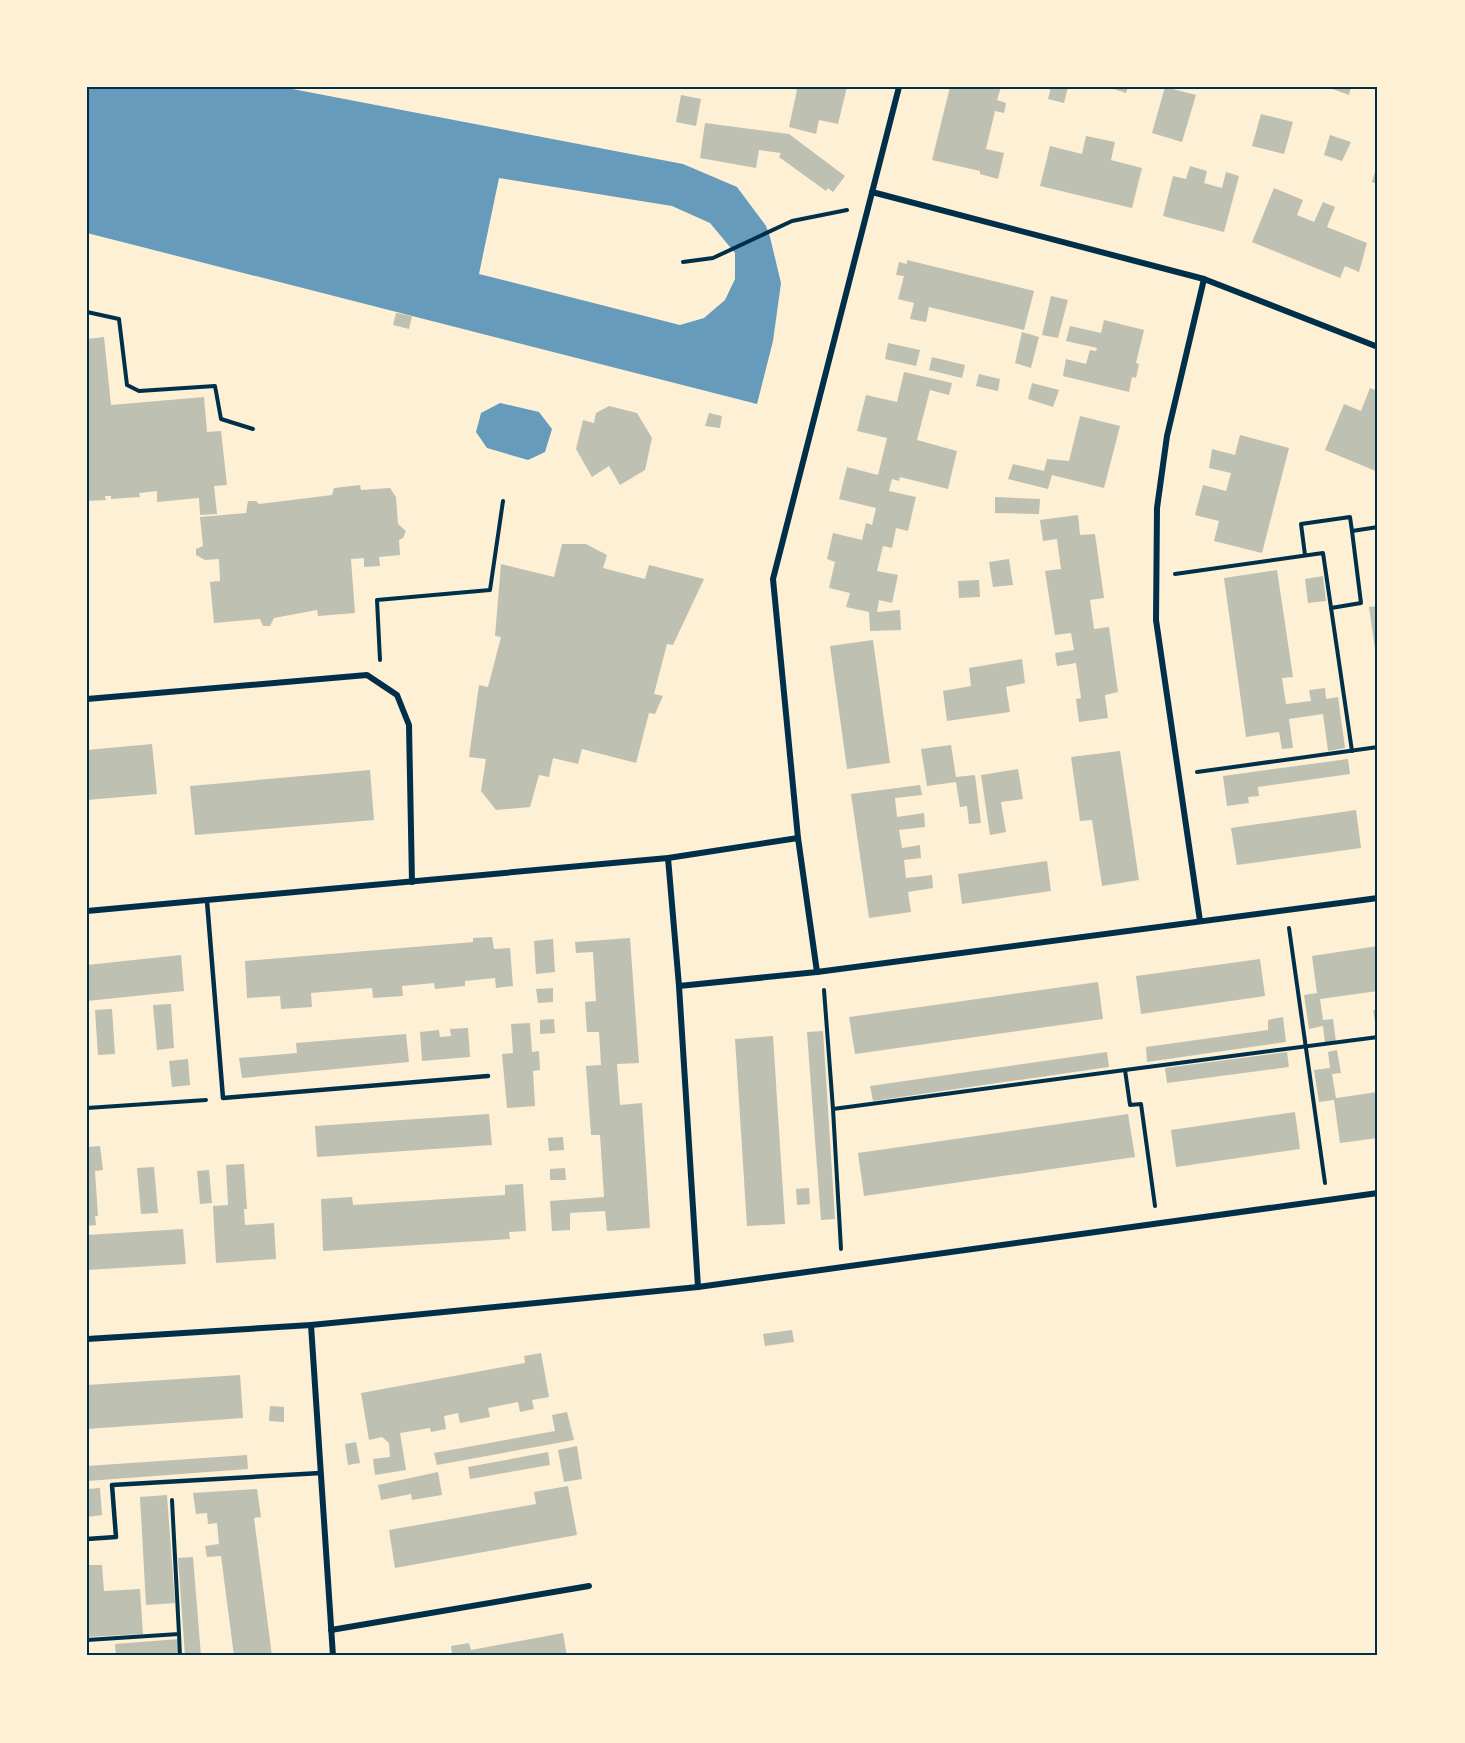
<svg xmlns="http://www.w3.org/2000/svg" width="1465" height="1743" font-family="'Exo 2',sans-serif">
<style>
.water{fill:#669bbc;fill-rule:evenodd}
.building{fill:#bec0b2}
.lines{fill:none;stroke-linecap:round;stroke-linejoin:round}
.path{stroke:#003049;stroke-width:4}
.service{stroke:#003049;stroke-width:4.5}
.minor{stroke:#003049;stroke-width:6}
.neatline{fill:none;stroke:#003049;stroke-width:2}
</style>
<rect width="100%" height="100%" fill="#fdf0d5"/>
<!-- water -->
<g class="water">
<path d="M87,87H282L683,164L737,187L766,226L770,237L781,283L773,341L757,404L87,233ZM499,178L672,206L710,223L735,253V279L725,300L704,318L680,325L479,274Z"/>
<path d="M500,403L539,412L552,429L545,452L528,460L487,448L476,432L481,413Z"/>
</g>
<!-- building -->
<g class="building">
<path d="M791,87H847L838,124L819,120L816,134L789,127L797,90Z"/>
<path d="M950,87H1001L997,100L1006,103L1004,113L995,111L986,149L1004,153L998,179L980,174V171L932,160Z"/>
<path d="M1051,87H1068L1064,103L1048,99Z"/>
<path d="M1108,87H1128L1126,93Z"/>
<path d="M1165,87L1196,95L1182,142L1152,133Z"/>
<path d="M1327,87H1351L1349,95Z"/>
<path d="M681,95L701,99L696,126L676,122Z"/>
<path d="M1261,114L1293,122L1284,154L1252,146Z"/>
<path d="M705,123L789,134L845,176L833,192L828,188L826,191L779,157L781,153L759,150L756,168L700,158Z"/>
<path d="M1330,135L1351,142L1342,161L1324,155Z"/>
<path d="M1086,136L1115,142L1111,160L1142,168L1132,208L1040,186L1050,146L1082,154Z"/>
<path d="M1377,164H1378V184L1372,182Z"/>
<path d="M1190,166L1207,171L1204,183L1222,188L1226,172L1239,176L1224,232L1163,216L1173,176L1186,179Z"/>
<path d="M1274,188L1303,200L1297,215L1314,222L1323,202L1335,207L1327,227L1367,243L1359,272L1345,266L1340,278L1252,242Z"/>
<path d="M907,260L1034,291L1024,330L929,307L926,322L910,319L914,303L898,299L904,276L896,275L899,262L907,264Z"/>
<path d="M1051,296L1068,300L1058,338L1042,335Z"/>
<path d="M396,313L412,316L409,329L393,325Z"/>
<path d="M1104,320L1144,330L1136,363L1139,364L1136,378L1132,377L1129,392L1063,376L1066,359L1086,364L1090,350L1096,351L1097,348L1066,341L1070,326L1101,333Z"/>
<path d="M1022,332L1039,337L1031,368L1015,363Z"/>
<path d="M104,337L111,405L204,397L207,432L221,431L227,485L214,486L217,514L200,515L199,498L157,502V491L139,493L140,497L111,499V496H105L106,500L87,501V339Z"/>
<path d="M888,343L920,350L916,366L885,359Z"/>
<path d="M932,357L965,365L962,378L929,370Z"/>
<path d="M904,372L952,383L949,395L930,390L917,440L957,451L948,489L900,477L899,481L892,479L889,491L916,497L908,531L896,528L892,548L883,546L877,571L898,575L892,603L879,600L877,612L900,610L901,630L870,631L869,612L846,607L850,593L829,588L835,562L827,559L833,533L862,540L866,523L872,525L876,508L839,499L847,467L878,475L887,438L857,431L866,395L897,402Z"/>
<path d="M979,374L1000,379L998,391L976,386Z"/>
<path d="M1032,383L1059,390L1053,407L1028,399Z"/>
<path d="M1370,388L1378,391V472L1325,450L1344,404L1361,411Z"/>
<path d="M609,406L637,413L652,438L645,470L620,485L609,466L592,477L576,449L583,420L594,423L596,413Z"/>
<path d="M709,413L722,416L720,428L705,426Z"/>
<path d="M1080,416L1120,426L1104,488L1052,475L1048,489L1008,479L1013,464L1044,471L1047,459L1069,461Z"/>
<path d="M1240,435L1289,448L1262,553L1214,541L1219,521L1195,515L1203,485L1226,491L1231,473L1209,468L1212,449L1235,455Z"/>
<path d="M360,485L361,490L390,488L396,497L398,524L406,531L403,538L399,540L400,555L379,557L380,566L364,567V558L351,559L355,613L318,616L317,610L274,618L270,626H263L260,619L214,623L210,582L220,581L219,559L205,560L196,555V549L203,546L200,517L246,513L248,501H256L259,504L332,495L334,488Z"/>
<path d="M995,497L1040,499L1039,514L995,513Z"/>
<path d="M1078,515L1080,535L1095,534L1104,598L1090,600L1094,629L1109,627L1118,692L1105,695L1108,718L1079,722L1076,699L1081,698L1076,663L1057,666L1055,653L1074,650L1071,633L1055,635L1045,571L1061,569L1057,539L1043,541L1040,520Z"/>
<path d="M562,544H586L607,555L603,568L645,579L649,565L704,579L673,645L667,644L654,694L663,696L655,714L649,713L636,763L582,749L578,764L553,758L549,777L539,775L530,807L496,810L481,791L486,759L469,757L479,685L488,687L501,637L495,636L501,564L554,577Z"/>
<path d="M1009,559L1013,585L993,587L989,562Z"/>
<path d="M1277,570L1293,677L1282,678L1286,704L1311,701L1309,690L1325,688L1326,699L1338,697L1345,748L1328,751L1323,714L1289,719L1293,748L1282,749L1279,732L1246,737L1224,578Z"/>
<path d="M1323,576L1326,601L1308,603L1305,579Z"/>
<path d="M979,580L980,597L959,598L958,581Z"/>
<path d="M1378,606V663H1377L1369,607Z"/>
<path d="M873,640L890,763L847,769L830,646Z"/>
<path d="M1022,659L1025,683L1006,687L1010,712L947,721L943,691L971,686L969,668Z"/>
<path d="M152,744L157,794L87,800V750Z"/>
<path d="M951,745L956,777L975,775L981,823L969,824L967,806L960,807L956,782L927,786L921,749Z"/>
<path d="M1120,751L1139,880L1102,886L1092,820L1080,821L1071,757Z"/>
<path d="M1348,759L1350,774L1258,787L1259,796L1248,797L1249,803L1227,806L1223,776Z"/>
<path d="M1018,769L1023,799L1001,802L1006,832L990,835L981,775Z"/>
<path d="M370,770L374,820L195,835L190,786Z"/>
<path d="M920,785L922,795L895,798L897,817L924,813L925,827L899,830L902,848L920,845L921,858L904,860L906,878L932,875L933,888L908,892L911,912L869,918L851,794Z"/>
<path d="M1356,810L1361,848L1237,865L1231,828Z"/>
<path d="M1047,861L1051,891L962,904L958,874Z"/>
<path d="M492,937L494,949L510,948L513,986L496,988L495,978L465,981V986L435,989L434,983L402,986L403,996L373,998L372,988L311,993L312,1007L281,1009L280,996L247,998L245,961L462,943L473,942V938Z"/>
<path d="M630,938L639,1063L617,1064L620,1105L642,1103L650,1228L607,1231L605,1211L570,1213V1230L552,1231L550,1201L604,1197L600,1135H591L586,1066L601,1065L599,1032H587L585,1002L596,1001L593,952L576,953L575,942Z"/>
<path d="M553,939L555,972L536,974L534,941Z"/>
<path d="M1378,946V991L1320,999L1323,1020L1333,1019L1336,1042L1325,1043L1323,1026L1309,1029L1304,995L1317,993L1312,956Z"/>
<path d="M181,955L184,991L87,1001V965Z"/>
<path d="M1260,959L1265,996L1141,1014L1136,976Z"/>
<path d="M1098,982L1103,1019L855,1054L849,1017Z"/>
<path d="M553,988V1002L538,1003L536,989Z"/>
<path d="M171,1004L174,1048L157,1050L153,1005Z"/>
<path d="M112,1009L115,1054L98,1055L95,1010Z"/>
<path d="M1373,1010H1378V1033L1377,1034Z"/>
<path d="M1283,1017L1286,1042L1147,1062L1146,1047L1268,1030V1020Z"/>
<path d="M554,1019L555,1033L540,1034V1020Z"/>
<path d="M530,1023L532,1052L539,1051L540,1070L533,1071L535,1106L507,1108L502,1054L513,1053L511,1024Z"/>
<path d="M468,1028L470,1057L422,1061L420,1032L439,1030L440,1037L451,1036L450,1029Z"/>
<path d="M823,1031L835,1219L821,1220L807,1032Z"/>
<path d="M406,1034L409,1062L242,1078L239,1058L297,1053L296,1043Z"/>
<path d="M773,1036L785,1224L747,1226L735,1039Z"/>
<path d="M1337,1050L1341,1073L1332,1074L1336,1098L1378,1092V1138L1340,1143L1334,1100L1319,1102L1314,1070L1330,1068L1328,1052Z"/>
<path d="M1107,1052L1109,1067L873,1101L870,1086Z"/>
<path d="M1287,1052L1289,1067L1167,1083L1165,1068Z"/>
<path d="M188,1059L190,1085L172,1087L169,1061Z"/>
<path d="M1295,1112L1300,1149L1176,1167L1171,1130Z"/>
<path d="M489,1114L492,1145L317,1157L315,1126Z"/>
<path d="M1128,1114L1135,1157L864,1196L858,1153Z"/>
<path d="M563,1137L564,1150L549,1151L548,1138Z"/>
<path d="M100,1146L103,1170L95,1171L98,1216H95L96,1225L87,1226V1147Z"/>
<path d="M244,1164L247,1209H244L245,1225L274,1223L276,1259L216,1263L213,1206L228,1205L226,1165Z"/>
<path d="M154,1167L158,1213L141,1214L137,1168Z"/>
<path d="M565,1168L566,1180H550V1169Z"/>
<path d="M209,1170L212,1203L200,1204L197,1171Z"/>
<path d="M523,1184L526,1231L509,1232L510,1239L323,1251L321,1199L352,1197L353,1205L505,1195V1185Z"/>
<path d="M809,1188L810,1204L797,1205L796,1189Z"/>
<path d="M183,1229L186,1264L87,1270V1235Z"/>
<path d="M792,1330L794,1342L765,1346L763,1334Z"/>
<path d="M541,1353L549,1397L532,1400L534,1409L520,1412L518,1402L488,1408L490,1417L460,1423L458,1413L444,1416L446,1429L431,1432L430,1428L400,1433L406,1470L375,1475L373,1459L390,1457L389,1443L382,1437L369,1440L361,1393L525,1363L524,1356Z"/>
<path d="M240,1375L243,1418L87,1429V1385Z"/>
<path d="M270,1406L284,1407V1422L269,1421Z"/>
<path d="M567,1412L574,1440L437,1465L434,1453L555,1431L552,1415Z"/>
<path d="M356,1442L360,1463L348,1465L345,1444Z"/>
<path d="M577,1446L582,1479L564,1482L558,1450Z"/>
<path d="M548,1452L550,1465L470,1479L468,1467Z"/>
<path d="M247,1455L248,1469L87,1481V1466Z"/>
<path d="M438,1472L442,1495L412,1500L411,1494L381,1500L378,1485Z"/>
<path d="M568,1486L577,1535L395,1568L389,1530L536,1504L534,1492Z"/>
<path d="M100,1488L102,1515L87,1517V1489Z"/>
<path d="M257,1489L261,1517L254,1518L272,1656H234L221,1556L207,1557L205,1546L219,1544L217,1523L208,1524L207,1513L196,1514L193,1493Z"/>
<path d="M167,1495L175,1603L146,1605L140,1497Z"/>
<path d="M193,1557L201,1656H185L178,1558Z"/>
<path d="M87,1565H102L104,1591L140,1589L143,1634L87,1637Z"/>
<path d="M563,1633L567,1656H441L452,1653L451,1646L469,1643L471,1650Z"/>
<path d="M179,1639L180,1656H116L115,1644Z"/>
</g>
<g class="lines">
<!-- path -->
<g class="path">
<path d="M683,262L713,258L792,221L847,210"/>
<path d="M87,312L119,319L127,385L139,391L215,386L221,419L253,429"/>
<path d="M1305,555L1301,524L1350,517L1352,531"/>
<path d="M1175,574L1323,553L1352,751"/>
<path d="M1331,608L1361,603L1352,531L1378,527"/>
<path d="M380,660L377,600L490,590L503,501"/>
<path d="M1197,772L1378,747"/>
<path d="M1289,928L1325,1183"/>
<path d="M824,990L833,1109"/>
<path d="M87,1108L206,1100"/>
<path d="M1155,1206L1141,1104L1130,1105L1125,1070L1378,1037"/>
<path d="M841,1249L833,1109L1125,1070"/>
<path d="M179,1634L180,1656"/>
<path d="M87,1640L179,1634L172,1500"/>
</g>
<!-- service -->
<g class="service">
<path d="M207,901L223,1098L488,1076"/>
<path d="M87,1539L116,1537L112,1485L321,1473"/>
</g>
<!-- minor -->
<g class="minor">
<path d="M872,192L1204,279L1378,347"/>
<path d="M87,699L367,675L397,695L409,725L412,882"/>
<path d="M668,858L679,986L698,1287"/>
<path d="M87,911L668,858L798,838"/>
<path d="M1200,921L1156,620L1157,508L1167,436L1204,279"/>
<path d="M817,972L1378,898"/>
<path d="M679,986L817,972L798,838L773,579L899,87"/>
<path d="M311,1325L333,1656"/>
<path d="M87,1339L311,1325L698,1287L1378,1193"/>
<path d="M331,1630L589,1586"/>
</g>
</g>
<!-- border -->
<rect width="1465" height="1743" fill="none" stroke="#fdf0d5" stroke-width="177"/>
<rect x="88" y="88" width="1288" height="1566" class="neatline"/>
</svg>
